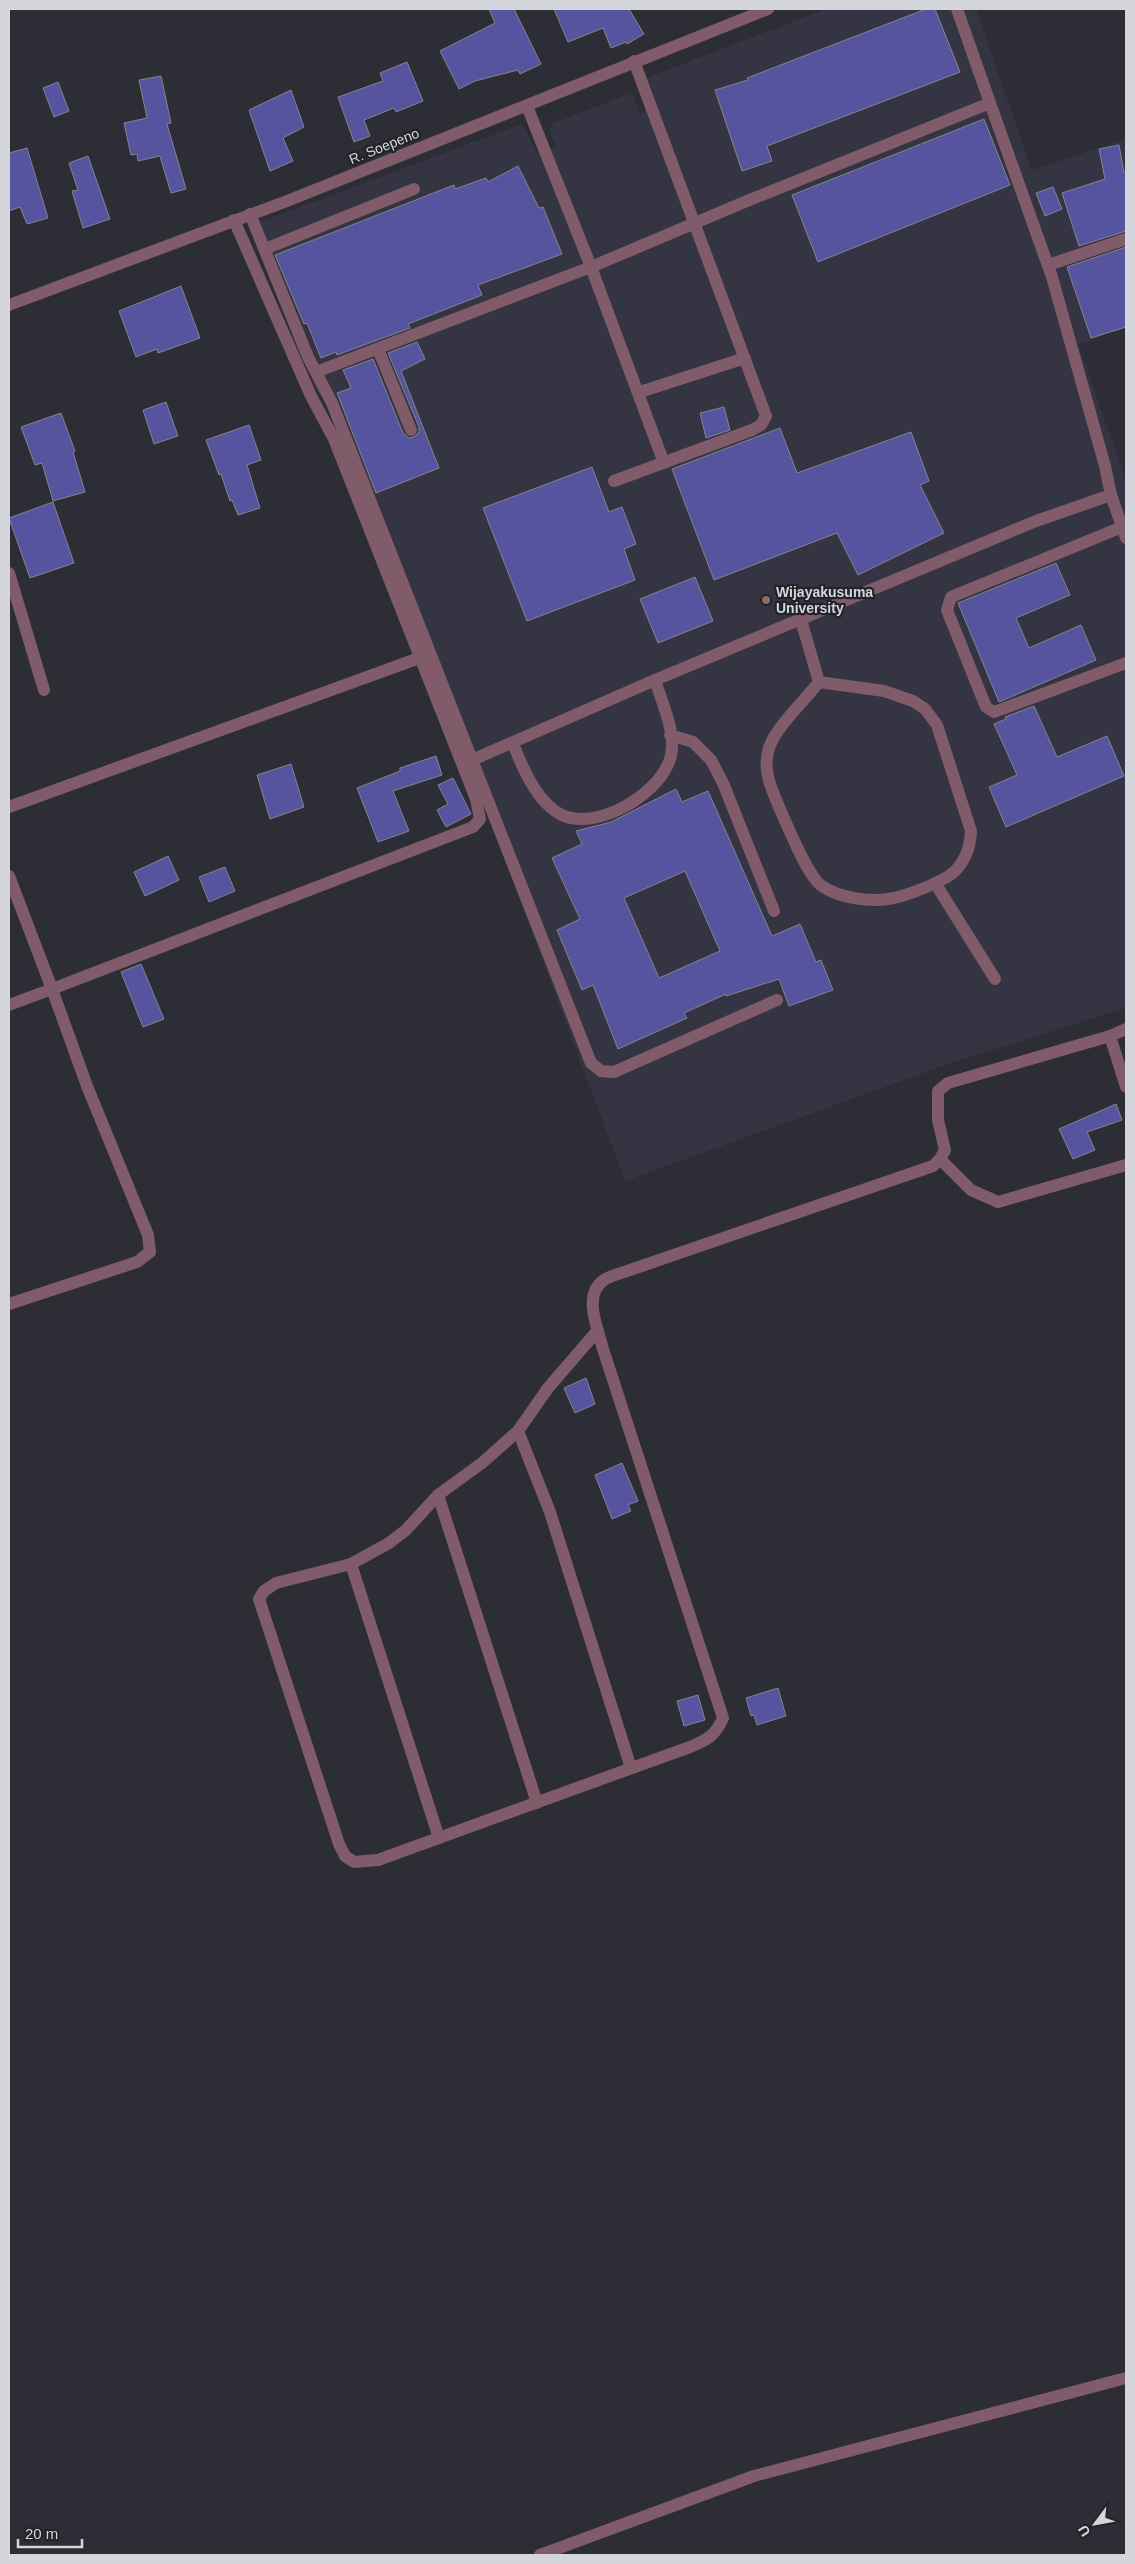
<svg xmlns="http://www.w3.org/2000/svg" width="1135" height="2564" font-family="Helvetica,sans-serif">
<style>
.built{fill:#343442}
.building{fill:#57549f;stroke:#83848d;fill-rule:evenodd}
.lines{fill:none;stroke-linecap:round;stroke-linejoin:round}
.minor{stroke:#805b6a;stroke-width:12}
.education-dot{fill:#8d6e63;stroke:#23232b;stroke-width:2}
.labels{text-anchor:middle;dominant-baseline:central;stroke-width:4.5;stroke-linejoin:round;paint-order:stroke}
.street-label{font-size:14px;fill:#d5d6db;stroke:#23232b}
.poi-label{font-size:14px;font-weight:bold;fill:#d5d6db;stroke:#23232b;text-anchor:start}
</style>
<rect width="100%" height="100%" fill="#2d2d35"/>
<!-- built -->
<path class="built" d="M826,9H976L1032,170L1126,139V328L1078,344L1126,481V1008L951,1063L625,1181L452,720L328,402L317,392L250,226L522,124L537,154L556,146L549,130L553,123L629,94L633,96L640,113L651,109L657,106L646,78Z"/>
<!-- building -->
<g class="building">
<path d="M489,9H514L541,64L520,74L518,70L475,81L459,89L440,51L495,23Z"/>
<path d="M554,9H629L644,34L627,44L626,42L611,48L603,28L568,42Z"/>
<path d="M926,9H935L960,72L767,146L772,161L742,171L715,90L748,80L747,78Z"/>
<path d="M407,62L423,101L396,112L394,108L364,120L370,136L354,142L338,97L383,81L380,73Z"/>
<path d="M161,76L171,123L167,124L186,189L171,193L160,156L138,161L137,154L131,155L124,123L147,118L139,80Z"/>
<path d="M58,82L69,111L54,117L43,88Z"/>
<path d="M291,90L304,127L283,138L293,161L270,171L249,110Z"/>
<path d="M984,119L1010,185L818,262L792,195Z"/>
<path d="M1119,145L1124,173L1126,172V231L1079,246L1062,193L1105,179L1099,149Z"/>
<path d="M27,148L48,218L27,224L20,207L9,211V153Z"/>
<path d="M88,156L110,219L83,228L72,191L78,190L69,163Z"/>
<path d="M518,166L539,208L543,207L562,254L478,285L482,295L408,324L410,328L337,355L336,352L321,358L307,323L304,324L275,255L454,185L455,189L486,178L488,182Z"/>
<path d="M1053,187L1062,209L1045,216L1036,193Z"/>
<path d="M1126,247V327L1091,338L1067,267Z"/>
<path d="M181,286L200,338L158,353L157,349L136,357L119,311Z"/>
<path d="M417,342L425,359L401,371L439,468L376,493L337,393L351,388L343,370L373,359L403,433L409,438L414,437L419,432V427L388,353Z"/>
<path d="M166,402L178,436L154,444L143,410Z"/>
<path d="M724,407L730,430L706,438L700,413Z"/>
<path d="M61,413L75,451L73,452L85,492L53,501L42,463L35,465L21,427Z"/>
<path d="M249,425L261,460L247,465L260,508L238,515L232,500L230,501L221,474L219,475L206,440Z"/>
<path d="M780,428L797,473L911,432L929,481L920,485L944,533L858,575L837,533L714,580L672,469Z"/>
<path d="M592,467L609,512L622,507L636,544L624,549L635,580L527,621L483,508Z"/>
<path d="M53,502L74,563L30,578L9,518Z"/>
<path d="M1056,563L1070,595L1016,618L1029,648L1081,625L1096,660L999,702L958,603Z"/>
<path d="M695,577L713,621L658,643L640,599Z"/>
<path d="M1034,706L1057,757L1107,736L1124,776L1006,827L989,787L1017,775L994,724L1006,719L1005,717Z"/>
<path d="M436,756L442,775L393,791L409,831L378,842L357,788L400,771V768Z"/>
<path d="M291,764L304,807L270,819L257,775Z"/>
<path d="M453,778L471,814L446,827L437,810L448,804L438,785Z"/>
<path d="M676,789L682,802L708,791L772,936L800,924L816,962L821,960L833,990L789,1006L779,979L726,996V994L684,1013L687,1018L618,1049L593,985L582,990L557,930L580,919L552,858L582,844L576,831L611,822ZM685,871L720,951L659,978L624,898Z"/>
<path d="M168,856L179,880L145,896L134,872Z"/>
<path d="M225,867L235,891L209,902L199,877Z"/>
<path d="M141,964L164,1019L143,1027L121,972Z"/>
<path d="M1116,1104L1122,1120L1087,1132L1095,1150L1073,1159L1059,1129Z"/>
<path d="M586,1378L595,1404L575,1413L564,1388Z"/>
<path d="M622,1463L638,1501L628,1505L631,1511L612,1519L595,1475Z"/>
<path d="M778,1688L786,1716L757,1725L754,1715L751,1716L746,1698Z"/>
<path d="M698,1695L705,1720L684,1726L677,1701Z"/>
</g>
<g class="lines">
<!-- minor -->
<g class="minor">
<path d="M957,9L990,103"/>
<path d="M527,106L591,267L664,463"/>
<path d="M250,214L308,357L332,403L591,1063L601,1071L614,1072L777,1000"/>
<path d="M265,249L414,189"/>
<path d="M1048,265L1126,239"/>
<path d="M9,305L287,201L768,9"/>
<path d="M378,349L411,430"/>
<path d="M316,372L591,267L747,201L990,103L1052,277L1105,466L1111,495L1036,521L655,680L472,760"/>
<path d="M640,392L745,358"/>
<path d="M614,481L752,430L761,425L766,416L634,61"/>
<path d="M1111,495L1126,538"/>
<path d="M1122,527L951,597L947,610L986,707L994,712L1126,663"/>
<path d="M9,573L44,690"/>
<path d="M801,620L819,682"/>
<path d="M819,682L884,691L913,701L925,709L937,725L971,831C970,846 967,857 957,869C947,881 904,897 888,899C869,902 839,898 822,886C808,877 790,831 782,814C774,794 761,771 769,748C776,727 805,700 819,682Z"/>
<path d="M670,735L693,742L711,760L723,783L774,911"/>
<path d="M513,743C522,767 537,803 562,815C596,831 656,796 669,762C679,738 662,703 655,680"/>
<path d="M9,807L422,657"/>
<path d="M9,876L52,989L473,827L480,819L476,799L334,439L311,396L234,220"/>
<path d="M935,883L995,979"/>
<path d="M9,1005L52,989L87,1086L148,1235L150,1252L137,1262L9,1304"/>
<path d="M1110,1036L1126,1087"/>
<path d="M940,1159L971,1190L998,1202L1126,1165"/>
<path d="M598,1330L548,1388L518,1431L482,1463L438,1495L406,1530L389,1543L351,1564L276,1583L264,1591L259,1599L339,1844L345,1856L354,1862L378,1860L690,1747C707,1740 716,1735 723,1718L603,1349C598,1329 582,1295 604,1280C611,1275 622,1273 630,1270L933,1166L940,1159L945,1150L938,1120V1091L948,1083L1110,1036L1126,1029"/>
<path d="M518,1431L550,1512L631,1768"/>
<path d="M438,1495L537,1803"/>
<path d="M351,1564L439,1838"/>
<path d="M540,2555L754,2476L1126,2378"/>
</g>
</g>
<!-- markers -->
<circle class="education-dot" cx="766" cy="600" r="5"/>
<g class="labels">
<!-- street labels -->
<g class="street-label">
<text transform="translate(384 146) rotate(-22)">R. Soepeno</text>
</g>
<!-- poi labels -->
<g class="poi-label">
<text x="776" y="592">Wijayakusuma<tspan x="776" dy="16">University</tspan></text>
</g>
</g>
<!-- border -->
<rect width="1135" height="2564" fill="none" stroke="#d5d6db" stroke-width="20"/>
<!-- north arrow -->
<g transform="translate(1095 2524) rotate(238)" stroke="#23232b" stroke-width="4" paint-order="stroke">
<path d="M0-4L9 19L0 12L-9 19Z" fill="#d5d6db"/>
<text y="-8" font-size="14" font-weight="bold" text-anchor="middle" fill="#d5d6db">U</text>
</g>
<!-- scale -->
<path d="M18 2539v8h64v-8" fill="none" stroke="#d5d6db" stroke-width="2.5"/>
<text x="25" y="2539" font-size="15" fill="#d5d6db" stroke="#23232b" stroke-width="4" paint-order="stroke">20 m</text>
</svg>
